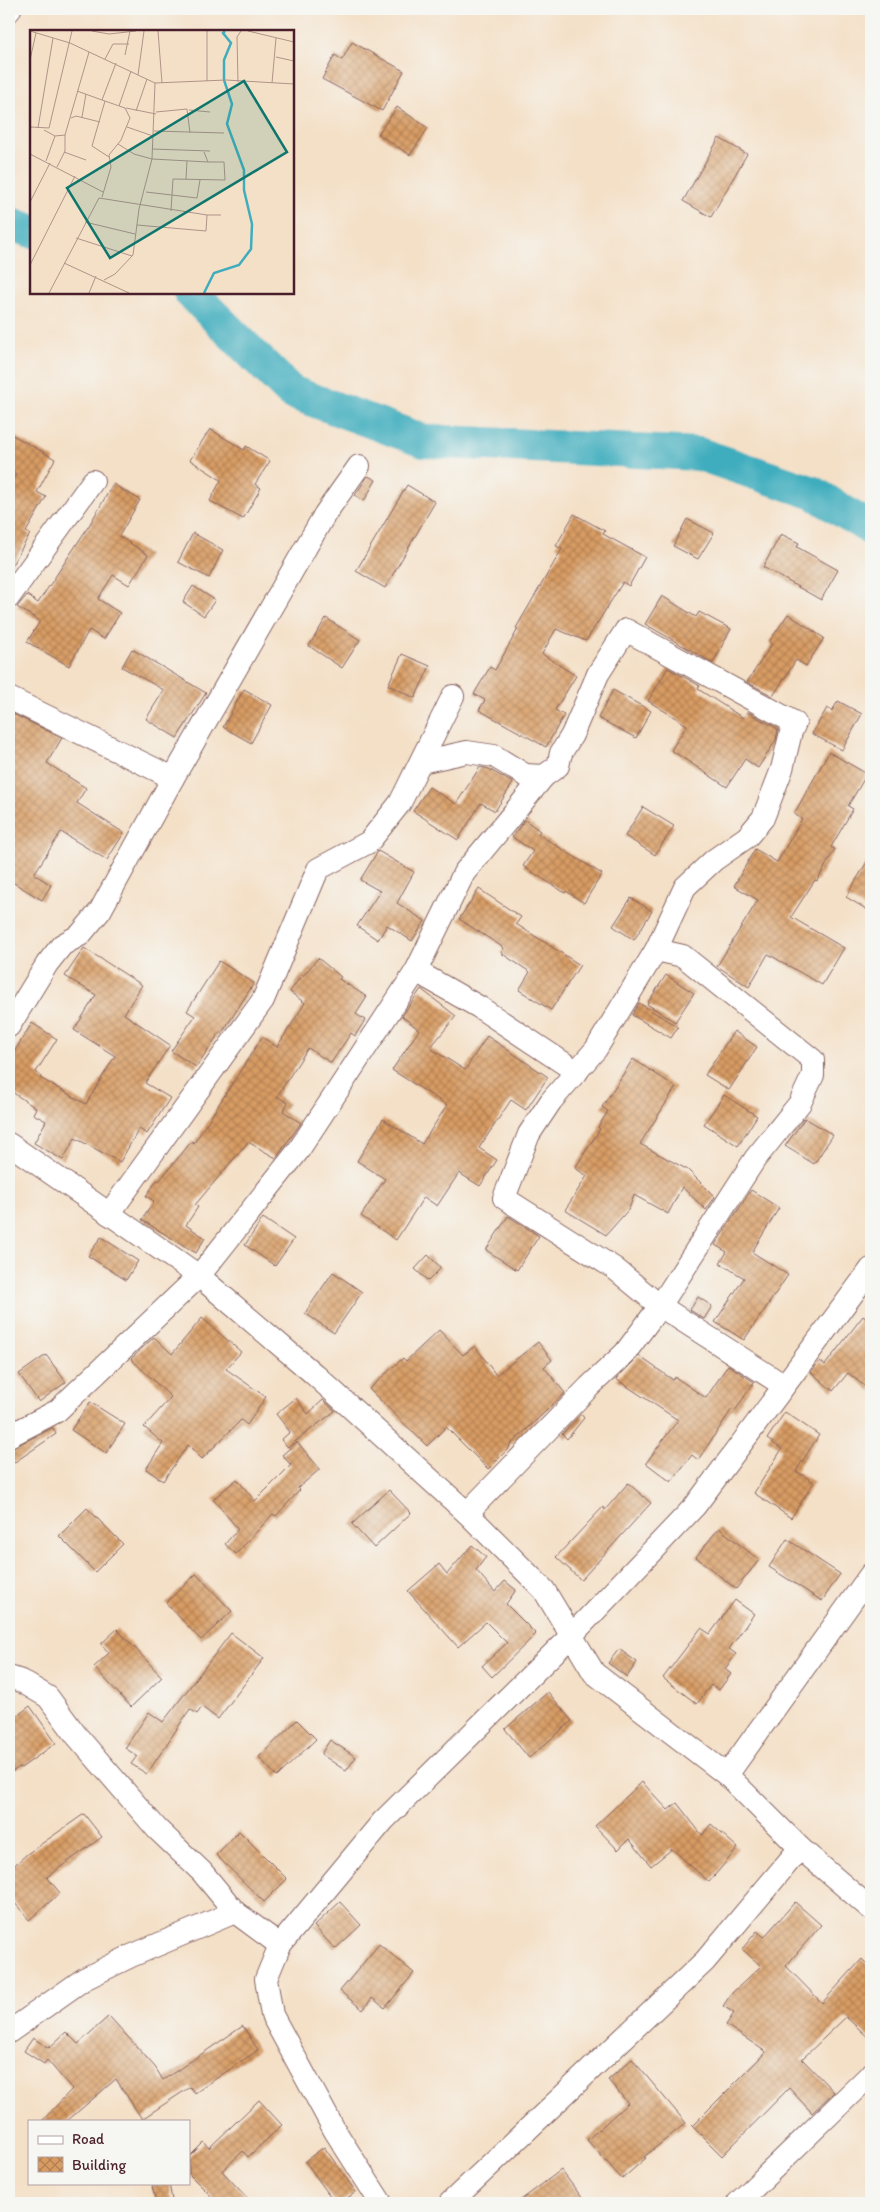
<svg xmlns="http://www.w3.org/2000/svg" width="880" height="2212" font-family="Itim,sans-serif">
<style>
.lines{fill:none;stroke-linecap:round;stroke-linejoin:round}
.river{stroke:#40adbe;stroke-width:34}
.building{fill:url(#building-cross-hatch)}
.minor-casing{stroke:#866362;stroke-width:24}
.minor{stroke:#fff;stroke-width:22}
.inset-river{fill:none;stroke:#40adbe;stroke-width:2.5}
.inset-road{fill:none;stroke:#b09389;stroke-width:1}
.view{fill:#0f766e;fill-opacity:0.15;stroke:#0f766e;stroke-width:2.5}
.inset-edge{fill:none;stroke:#4a1f2b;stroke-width:2.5}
</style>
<defs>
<pattern id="building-cross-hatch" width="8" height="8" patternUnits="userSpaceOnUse" patternTransform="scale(1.25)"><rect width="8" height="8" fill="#d89c63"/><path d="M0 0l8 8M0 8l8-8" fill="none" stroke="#b17f52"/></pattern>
</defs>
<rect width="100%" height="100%" fill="#f6f6f2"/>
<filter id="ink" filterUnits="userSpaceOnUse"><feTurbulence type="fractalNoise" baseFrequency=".02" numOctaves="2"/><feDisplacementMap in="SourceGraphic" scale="10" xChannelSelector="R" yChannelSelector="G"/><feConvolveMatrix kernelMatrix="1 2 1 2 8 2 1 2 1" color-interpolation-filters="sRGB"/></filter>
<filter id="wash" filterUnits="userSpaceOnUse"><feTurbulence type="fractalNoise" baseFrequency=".0096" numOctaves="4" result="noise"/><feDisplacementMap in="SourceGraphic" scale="20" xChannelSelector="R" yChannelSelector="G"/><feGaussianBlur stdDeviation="1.12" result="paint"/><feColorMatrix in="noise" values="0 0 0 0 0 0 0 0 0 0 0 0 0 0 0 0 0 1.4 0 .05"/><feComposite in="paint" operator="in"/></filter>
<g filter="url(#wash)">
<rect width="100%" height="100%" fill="#f4e0c7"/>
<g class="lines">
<!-- river -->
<g class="river">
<path d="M9,223L31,231"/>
<path d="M190,292L291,392L424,441L699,454L814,493L871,529"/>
</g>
</g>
<g id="blocks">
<!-- building -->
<g class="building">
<path d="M352,42L404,71L382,111L322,79L335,55L342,60Z"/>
<path d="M397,107L428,128L410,155L378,134Z"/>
<path d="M719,138L747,154L711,217L683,201Z"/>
<path d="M210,429L244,450L246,446L270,461L255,484L261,488L243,519L210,501L221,480L190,460Z"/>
<path d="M9,433L55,459L37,492L46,497L26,532L30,534L9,570V486L16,474L9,470Z"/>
<path d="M368,476L376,480L364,501L355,495Z"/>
<path d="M113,484L140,500L119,536L148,555L129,585L113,575L98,599L120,613L104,639L89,630L69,666L27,642L40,621L17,607L27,595L38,603L90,524Z"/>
<path d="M407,485L435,502L385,588L356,571Z"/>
<path d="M574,514L605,531L603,534L645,557L629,586L623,582L586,641L556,629L542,654L576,676L555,710L564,715L546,747L479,710L485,700L474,694L490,667L495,670L518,629L516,628L562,549L556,546Z"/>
<path d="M687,519L714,533L698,559L673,546Z"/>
<path d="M193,533L223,550L209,578L178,562Z"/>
<path d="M781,534L799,543L797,547L838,570L821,600L763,567Z"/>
<path d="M193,586L215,600L204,616L183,602Z"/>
<path d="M662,596L696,617L699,612L731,629L713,663L645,624Z"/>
<path d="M788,614L824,638L806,666L796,660L773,696L747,682L772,644L769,642Z"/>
<path d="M326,618L360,640L342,668L309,646Z"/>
<path d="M132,649L206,693L177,738L146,719L164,690L122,667Z"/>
<path d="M402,654L430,666L415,698L388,685Z"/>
<path d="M668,668L700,686L698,689L743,718L747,712L778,729L776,740L758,768L745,759L727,787L671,750L687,725L648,701Z"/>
<path d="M244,689L272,705L251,743L223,727Z"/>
<path d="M613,690L651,711L636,738L598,718Z"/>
<path d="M838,701L862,714L842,750L812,734L827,708L832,711Z"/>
<path d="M9,712L62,738L47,763L86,788L77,803L124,833L107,860L61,832L34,874L51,885L42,900L9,880Z"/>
<path d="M829,752L867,774L848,806L853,809L831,847L835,849L817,881L815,880L791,917L844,948L822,985L768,954L749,987L717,966L758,900L734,886L755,849L777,862L802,819L794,814Z"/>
<path d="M480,767L489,769L513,783L495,811L481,803L458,840L413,811L429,787L456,804Z"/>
<path d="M643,807L674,826L655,855L625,836Z"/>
<path d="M525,820L540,831L538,834L602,874L584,903L566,891L565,893L523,866L533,851L512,837Z"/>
<path d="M378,851L414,872L397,903L425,921L412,941L387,925L378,940L357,926L380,891L360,880Z"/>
<path d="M871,855V912L846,897Z"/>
<path d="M479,889L521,917L516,924L580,965L551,1010L519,990L530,972L501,953L504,948L459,919Z"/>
<path d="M631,898L652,911L634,940L613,926Z"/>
<path d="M84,948L142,985L124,1014L170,1045L145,1083L170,1098L147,1134L139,1129L120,1162L75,1138L63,1160L34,1143L46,1121L33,1114L36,1108L9,1090V1060L32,1023L57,1039L36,1072L41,1076L40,1078L86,1104L115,1056L74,1030L96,995L65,976Z"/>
<path d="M318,958L341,977L339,979L367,997L356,1014L365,1020L355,1036L351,1033L331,1063L308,1048L277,1096L288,1103L283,1111L301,1123L276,1158L248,1142L195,1205L198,1207L186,1225L205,1238L196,1253L142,1220L154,1201L146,1196L157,1180L159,1181L192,1141L194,1143L262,1037L277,1047L305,1003L290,992L302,974L303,976Z"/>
<path d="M219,961L254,983L222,1033L220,1032L196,1067L171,1051L195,1016L187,1011Z"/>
<path d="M666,975L694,993L675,1022L647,1004Z"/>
<path d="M421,989L456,1016L430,1048L465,1070L487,1036L548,1077L526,1110L511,1100L479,1148L497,1160L480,1186L459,1173L437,1206L424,1197L396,1240L361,1216L385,1179L357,1161L383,1119L422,1144L447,1105L392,1070L419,1030L402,1016Z"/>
<path d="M639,1003L678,1027L671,1038L632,1015Z"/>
<path d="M734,1031L757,1047L729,1090L705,1075Z"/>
<path d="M633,1059L676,1087L640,1144L688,1170L715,1197L706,1210L682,1187L668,1214L634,1195L629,1209L606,1235L565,1210L587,1176L575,1168L600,1129L598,1127L608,1111L602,1107Z"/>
<path d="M724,1095L757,1116L738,1146L704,1124Z"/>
<path d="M805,1118L833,1135L814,1164L785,1146Z"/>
<path d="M751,1190L779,1208L752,1252L788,1275L744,1340L715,1322L744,1278L720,1263L727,1252L715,1245Z"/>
<path d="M508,1216L539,1236L517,1270L486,1250Z"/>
<path d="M263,1218L294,1239L275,1266L245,1245Z"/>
<path d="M101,1237L138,1261L126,1280L88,1256Z"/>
<path d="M428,1255L441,1268L428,1281L415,1269Z"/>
<path d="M333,1272L362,1292L334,1333L305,1313Z"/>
<path d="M698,1297L712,1306L704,1319L690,1310Z"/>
<path d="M863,1316L871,1323V1391L848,1373L833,1391L811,1372L820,1361L825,1365Z"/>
<path d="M202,1318L241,1352L226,1369L266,1397L247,1425L241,1420L202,1459L188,1445L163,1481L146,1469L163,1443L144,1427L171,1397L131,1359L154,1337L172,1354Z"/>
<path d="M439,1330L463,1355L475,1346L496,1375L538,1342L552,1360L544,1367L565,1393L509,1446L510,1447L488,1469L446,1427L427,1446L369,1389L403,1358L406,1361Z"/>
<path d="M46,1355L66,1382L39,1402L19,1374Z"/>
<path d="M639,1356L673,1380L675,1377L706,1398L728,1365L754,1382L735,1411L732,1409L698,1460L692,1455L671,1482L646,1463L678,1420L616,1379Z"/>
<path d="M296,1398L308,1414L323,1400L335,1411L288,1447L281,1440L290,1432L276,1414Z"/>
<path d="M90,1402L125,1424L106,1453L71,1430Z"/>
<path d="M785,1412L819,1435L796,1471L814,1482L791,1518L754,1493L782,1449L767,1439Z"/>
<path d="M581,1414L584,1418L567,1439L562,1434Z"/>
<path d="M53,1428L56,1434L9,1466V1449Z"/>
<path d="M297,1442L320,1469L298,1488L300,1490L276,1516L273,1514L236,1554L225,1544L238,1529L213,1499L237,1479L255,1501L291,1465L282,1455Z"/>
<path d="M628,1483L651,1503L581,1580L556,1557L603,1507L605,1510Z"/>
<path d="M389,1490L411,1513L374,1548L352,1524Z"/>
<path d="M87,1508L123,1544L95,1572L59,1536Z"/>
<path d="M719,1528L759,1560L736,1589L696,1557Z"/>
<path d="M787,1539L840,1574L822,1601L769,1567Z"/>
<path d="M472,1545L486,1557L476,1570L495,1592L505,1581L516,1590L506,1604L536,1634L492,1677L482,1666L507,1643L486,1622L458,1647L408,1591L439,1564L447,1574Z"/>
<path d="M196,1574L232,1611L201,1640L166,1603Z"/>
<path d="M735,1600L754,1614L729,1649L736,1654L725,1669L731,1674L719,1690L711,1685L697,1704L663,1678L701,1628L710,1634Z"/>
<path d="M117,1629L162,1677L131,1707L94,1667L109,1653L101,1644Z"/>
<path d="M231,1633L264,1658L218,1719L202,1707L197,1714L190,1709L147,1774L131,1764L137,1756L125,1748L149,1712L163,1722Z"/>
<path d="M619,1649L637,1662L627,1677L608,1663Z"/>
<path d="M548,1692L572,1721L529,1758L505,1729Z"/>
<path d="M30,1706L56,1743L21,1768L19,1767L9,1774V1722Z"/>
<path d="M297,1720L316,1739L277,1777L259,1757Z"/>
<path d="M330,1740L356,1757L346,1771L321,1754Z"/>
<path d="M642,1782L668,1810L677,1803L702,1835L711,1824L738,1848L709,1882L672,1849L651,1866L629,1839L618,1850L595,1826Z"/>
<path d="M84,1814L102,1837L47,1877L60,1893L29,1920L9,1896V1870L27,1854Z"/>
<path d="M239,1831L287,1879L264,1902L216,1855Z"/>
<path d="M340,1902L361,1925L335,1949L314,1926Z"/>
<path d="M795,1902L821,1925L786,1966L822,2003L862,1959L871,1968V2040L846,2017L802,2059L834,2092L812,2113L789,2088L722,2156L692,2126L766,2052L726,2025L734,2013L723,2006L732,1993L761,1966L742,1949L757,1931L764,1937Z"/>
<path d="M379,1944L414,1973L385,2008L372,1998L363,2010L340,1991Z"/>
<path d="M109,2016L155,2067L163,2080L243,2026L258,2050L195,2093L190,2087L142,2119L116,2079L67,2121H42L72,2089L47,2060L44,2064L24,2051L33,2038L49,2048L66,2032L78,2044Z"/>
<path d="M632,2059L686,2123L644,2157L646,2158L622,2179L587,2140L628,2103L608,2080Z"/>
<path d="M259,2100L282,2125L248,2157L243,2151L222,2171L252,2203H218L189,2174V2157L204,2142L209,2148Z"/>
<path d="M324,2147L356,2192L340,2203H335L305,2161Z"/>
<path d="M561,2170L586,2203H517Z"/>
<path d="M169,2183L172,2200L156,2203L152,2186Z"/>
</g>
</g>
</g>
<g filter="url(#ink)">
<use href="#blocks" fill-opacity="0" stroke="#866362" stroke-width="1"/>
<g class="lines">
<!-- minor casing -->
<g class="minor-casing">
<g id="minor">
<path d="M9,11L10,9"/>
<path d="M9,597L93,481"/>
<path d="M9,698L173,778"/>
<path d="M421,762L467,752L494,756L525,775L544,776L558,766L561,753L572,735L598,674L626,630L795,723L791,732L782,769L763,818L747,837L714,860L685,887L656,950L596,1049L551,1101L529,1134L504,1198L614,1268L660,1306L783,1385"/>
<path d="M416,971L479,1007L577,1072"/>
<path d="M9,1026L47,964L62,945L80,935L100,911L173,778L325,514L359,466"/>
<path d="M9,1144L199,1276L314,1374L467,1513L544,1590L594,1673L727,1775L800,1848L871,1909"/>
<path d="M109,1214L263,1000L318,869L369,842L400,803L453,696"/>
<path d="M9,1436L57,1411L199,1276L298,1151L416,971L464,873L544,776"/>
<path d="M467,1513L589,1387L625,1353L660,1306L755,1159L800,1103L813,1075V1060L683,956L656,950"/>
<path d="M9,1677L21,1681L48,1697L76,1735L157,1829L202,1872L235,1912L280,1945"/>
<path d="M727,1775L871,1574"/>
<path d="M9,2032L84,1979L131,1956L235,1912"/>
<path d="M381,2203L335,2131L272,2015L266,1979L280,1945L383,1821L571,1636L695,1506L871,1269"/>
<path d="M450,2203L705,1961L800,1848"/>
<path d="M738,2203L871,2074"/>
</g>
</g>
<!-- minor -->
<use href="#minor" class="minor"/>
</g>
</g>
<!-- overview -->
<g transform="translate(30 30)">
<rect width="264" height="264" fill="#f4e0c7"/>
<path class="inset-river" d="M174,263L184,243L209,235L221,219L222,194L214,160V140L197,94L202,74L194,50V30L201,13L193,3L195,1"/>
<path class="inset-road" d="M0,1L40,13L125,53L122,129L109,179L103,225L85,244L74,250M62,1L79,4L106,1M128,1L132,53M177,1V51M218,1L264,12M95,25L100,1M246,27L264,31M75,29L83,14H99M0,30L6,3M108,45L114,1M208,52L207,7L211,1M125,53L196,50L264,54M242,53L246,8M47,61L72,70M75,71L62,116L79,127M89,76L101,41M96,78L126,84M159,80L180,82M106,81L117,49M126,82L157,79L160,103M52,87L56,64M41,88L46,86L70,92M97,97L123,106M8,98L23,8M0,99L1,97L19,98L42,1M14,100L25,106L35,105M124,101L194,103M88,114L104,124L122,129L178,132M122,119L180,121M34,122L56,130M0,124L73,162M16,131L25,106M27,137L35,121V105L59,22M156,149L157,131M116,162L167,168L170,150M72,167L81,137L79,125L91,110L100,88L95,78L72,70L86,33M0,172L20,133M141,181L143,149L195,150L194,132H178L174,122M55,192L105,204M107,195L176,201L177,185H191M46,208L102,226M34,233L99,263M0,235L45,146M19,263L69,168L177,185M59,263L66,246"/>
<path class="view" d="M214,51L257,122L80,228L37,158Z"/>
<rect width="264" height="264" class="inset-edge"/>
</g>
<!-- margin -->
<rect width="880" height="2212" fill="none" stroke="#f6f6f2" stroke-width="30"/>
<!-- legend -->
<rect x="28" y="2120" width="162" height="65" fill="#f6f6f2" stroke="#b1a0a2"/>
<rect x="38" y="2136" width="25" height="8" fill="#ffffff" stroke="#b1a0a2"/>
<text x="72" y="2144" font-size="15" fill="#4a1f2b">Road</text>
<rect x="38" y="2157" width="25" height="15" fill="url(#building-cross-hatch)" stroke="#b1a0a2"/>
<text x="72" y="2170" font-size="15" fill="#4a1f2b">Building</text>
</svg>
